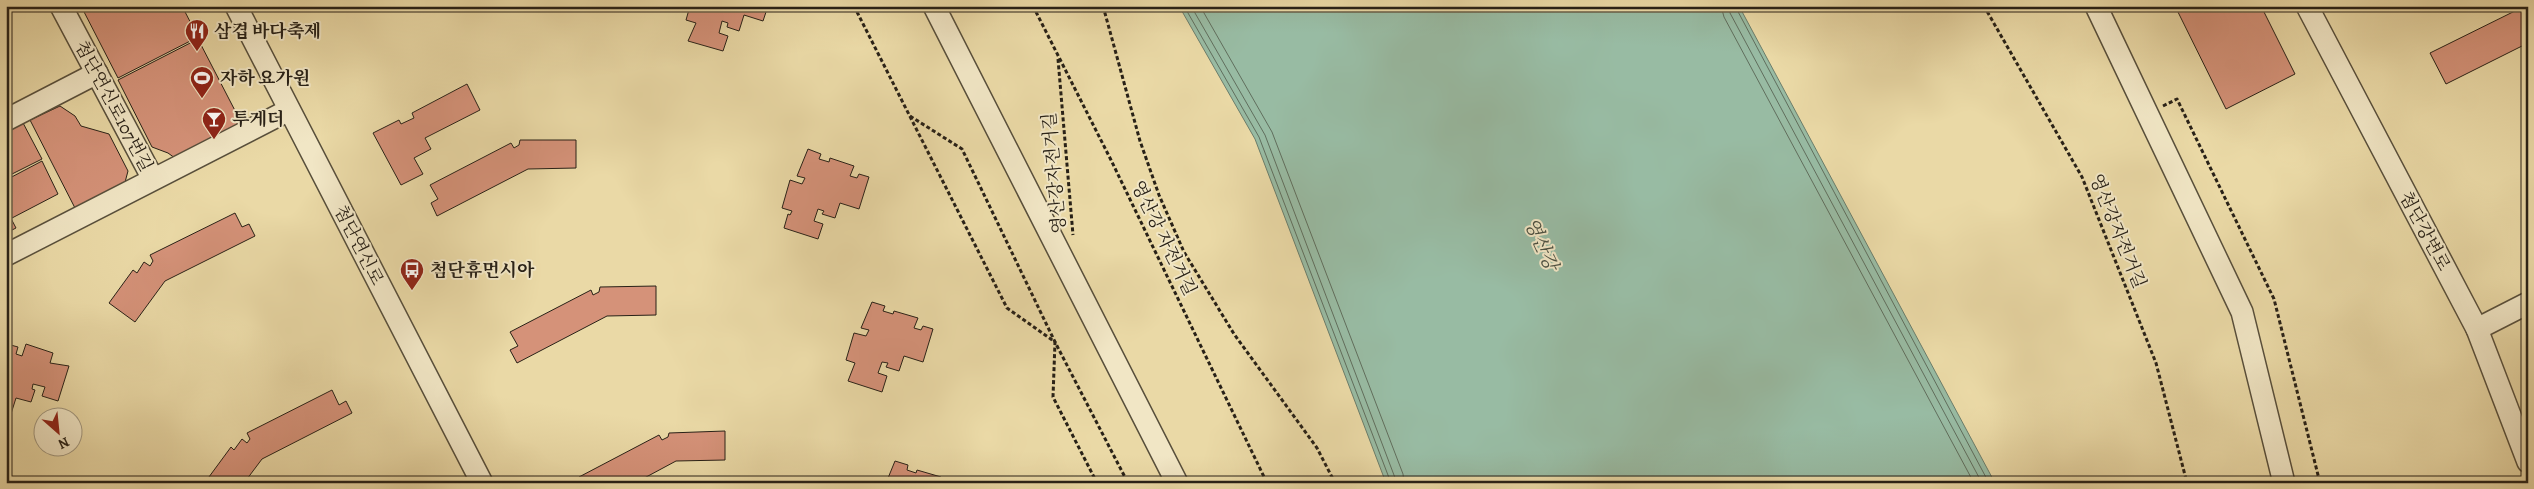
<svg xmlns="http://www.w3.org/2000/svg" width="2534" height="489" font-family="Alegreya,'Noto Serif KR',serif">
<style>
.water{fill:#98bba3;stroke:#6b7d6b}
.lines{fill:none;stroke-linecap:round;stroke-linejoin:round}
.shore{stroke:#606e5d;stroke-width:1}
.building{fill:#d59279;stroke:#282117}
.minor-casing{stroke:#584f3b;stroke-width:24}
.path{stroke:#282117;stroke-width:3;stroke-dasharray:4 2.5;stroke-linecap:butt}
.minor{stroke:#f1e6c5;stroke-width:21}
.labels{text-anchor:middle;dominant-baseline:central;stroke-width:4;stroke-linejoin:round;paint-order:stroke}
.poi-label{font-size:18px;font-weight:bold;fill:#282117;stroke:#f1e6c5;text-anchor:start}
.street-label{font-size:18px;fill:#282117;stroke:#f1e6c5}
.water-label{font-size:19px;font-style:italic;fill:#4a4f41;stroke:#f1e6c5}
</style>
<rect width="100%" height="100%" fill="#ead9a6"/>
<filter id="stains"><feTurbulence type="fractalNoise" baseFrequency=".004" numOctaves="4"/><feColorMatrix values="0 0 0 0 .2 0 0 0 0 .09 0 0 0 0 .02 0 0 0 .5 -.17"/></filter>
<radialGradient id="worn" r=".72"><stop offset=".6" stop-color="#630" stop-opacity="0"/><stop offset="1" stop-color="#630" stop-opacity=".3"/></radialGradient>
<!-- water -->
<path class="water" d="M1179,6H1739L1995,483H1386L1255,139Z"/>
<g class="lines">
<!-- shore -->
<g class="shore">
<path d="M1184,6L1259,137L1391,483"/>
<path d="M1191,6L1265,135L1397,483"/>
<path d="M1200,6L1272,132L1403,474L1404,483"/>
<path d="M1721,6L1724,17L1974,483"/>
<path d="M1729,6L1730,13L1982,483"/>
<path d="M1735,6L1989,483"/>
</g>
</g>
<!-- building -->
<g class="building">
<path d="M81,6H182L198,37L118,78Z"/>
<path d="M690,6H768L763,21L744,15L739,31L727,27L728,23L722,21L719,33L728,36L723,51L688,41L696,23L686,20Z"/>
<path d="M2175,6H2261L2295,74L2226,109Z"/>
<path d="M2525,6H2528V43L2446,84L2430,53Z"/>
<path d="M198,39L244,128L179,161L168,153L152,147L118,80Z"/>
<path d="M467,84L480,110L425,138L431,149L414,158L423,174L401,185L373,133L399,120L401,124L414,118L412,113Z"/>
<path d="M60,106L75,116L81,126L109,134L128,171L124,186L76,210L30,120Z"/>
<path d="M22,121L42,159L6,177V129Z"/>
<path d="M520,140H576V168L528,169L437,216L431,203L438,199L430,185L511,143L514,148L519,145Z"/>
<path d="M808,149L821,154L819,159L829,162L830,158L854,166L850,176L857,178L859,174L869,177L859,209L840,203L835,218L822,214L824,211L818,209L814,221L823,224L818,239L784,228L788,214L790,215L792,211L782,208L790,180L802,184L805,178L797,176Z"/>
<path d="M42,161L58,194L12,218L6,207V180Z"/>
<path d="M6,209L16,228L6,233Z"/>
<path d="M235,213L242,227L249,224L255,236L165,281L135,322L109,303L133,270L137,273L144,262L150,266L153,261L150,255Z"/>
<path d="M656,286V315L607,316L517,363L510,350L518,346L510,332L591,290L593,295L599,292L600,287Z"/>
<path d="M872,302L885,306L883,311L893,314L894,311L918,318L914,328L921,330L923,326L933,329L923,362L904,356L899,371L886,367L888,363L882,362L878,373L887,376L882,392L848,381L855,363L846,360L854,333L866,336L869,330L861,328Z"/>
<path d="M7,344L18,347L16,354L22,356L26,344L53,353L50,363L69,366L58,401L42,396L45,387L33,384L32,389L35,390L31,402L16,398L10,417L6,416Z"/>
<path d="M332,390L339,405L346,401L352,413L262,459L244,483H209L206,481L231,447L234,450L242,439L247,443L250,439L247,433Z"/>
<path d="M725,431V460L676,461L635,483H582L579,477L659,435L662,440L668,437L669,433Z"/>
<path d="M895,461L908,465L907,470L916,473L917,470L941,477L939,483H886Z"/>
</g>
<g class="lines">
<!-- minor casing -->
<g class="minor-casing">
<g id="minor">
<path d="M61,6L153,179"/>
<path d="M236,6L482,483"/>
<path d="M934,6L1177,483"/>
<path d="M2096,6L2242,312L2284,483"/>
<path d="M2307,6L2477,329L2528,462"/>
<path d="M6,120L97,73"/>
<path d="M6,255L289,110"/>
<path d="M2477,329L2528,303"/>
</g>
</g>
<!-- path -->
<g class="path">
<path d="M854,6L1007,308L1055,342L1053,397L1097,483"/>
<path d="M1033,6L1111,160L1267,483"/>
<path d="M1103,6L1140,141L1159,195L1184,252L1234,334L1317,448L1335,483"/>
<path d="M1984,6L2082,177L2156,363L2187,483"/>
<path d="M1058,59L1073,235"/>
<path d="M2163,106L2177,99L2274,299L2320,483"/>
<path d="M910,116L962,149L1055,342L1128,483"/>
</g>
<!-- minor -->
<use href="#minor" class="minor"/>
</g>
<!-- icons -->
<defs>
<g id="restaurant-pin" transform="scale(1.25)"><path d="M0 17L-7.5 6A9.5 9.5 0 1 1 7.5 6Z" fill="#8f2418" stroke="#f1e6c5"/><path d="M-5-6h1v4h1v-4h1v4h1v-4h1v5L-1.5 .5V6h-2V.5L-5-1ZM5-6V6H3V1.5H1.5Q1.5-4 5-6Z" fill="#fff"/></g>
<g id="stadium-pin" transform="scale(1.25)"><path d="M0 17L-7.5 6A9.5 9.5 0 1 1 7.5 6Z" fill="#8f2418" stroke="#f1e6c5"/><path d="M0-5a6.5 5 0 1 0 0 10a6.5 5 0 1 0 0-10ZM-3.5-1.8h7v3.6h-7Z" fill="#fff"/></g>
<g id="bar-pin" transform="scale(1.25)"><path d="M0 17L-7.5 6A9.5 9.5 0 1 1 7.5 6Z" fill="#8f2418" stroke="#f1e6c5"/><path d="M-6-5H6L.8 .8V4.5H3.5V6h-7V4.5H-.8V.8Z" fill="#fff"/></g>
<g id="bus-pin" transform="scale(1.25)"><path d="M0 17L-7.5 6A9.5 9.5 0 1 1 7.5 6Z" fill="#8f2418" stroke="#f1e6c5"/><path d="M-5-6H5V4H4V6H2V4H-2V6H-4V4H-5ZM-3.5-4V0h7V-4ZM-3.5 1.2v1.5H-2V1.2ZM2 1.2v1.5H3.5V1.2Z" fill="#fff"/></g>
</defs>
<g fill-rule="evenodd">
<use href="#restaurant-pin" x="197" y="31"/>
<use href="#stadium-pin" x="202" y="78"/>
<use href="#bar-pin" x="214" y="119"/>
<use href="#bus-pin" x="412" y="270"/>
</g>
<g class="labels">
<!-- poi labels -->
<g class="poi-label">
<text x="214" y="31">삼겹 바다축제</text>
<text x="220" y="78">자하 요가원</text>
<text x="232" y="119">투게더</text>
<text x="430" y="270">첨단휴먼시아</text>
</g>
<!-- street labels -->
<g class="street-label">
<text transform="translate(114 106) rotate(62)">첨단연신로107번길</text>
<text transform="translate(1054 173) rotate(-95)">영산강자전거길</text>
<text transform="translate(2118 231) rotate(68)">영산강자전거길</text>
<text transform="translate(2425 231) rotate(62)">첨단강변로</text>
<text transform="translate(1164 238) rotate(64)">영산강 자전거길</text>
<text transform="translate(359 245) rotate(63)">첨단연신로</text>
</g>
<!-- water labels -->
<g class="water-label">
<text transform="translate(1541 244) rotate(66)">영산강</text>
</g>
</g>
<!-- margin -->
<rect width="2534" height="489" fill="none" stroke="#ead9a6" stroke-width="25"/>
<rect x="8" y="8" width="2519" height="474" fill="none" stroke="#282117" stroke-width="2.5"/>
<rect x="12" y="12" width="2509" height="464" fill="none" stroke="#282117"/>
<!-- north arrow -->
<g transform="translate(58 432) rotate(153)"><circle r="24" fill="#f1e6c5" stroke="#a1977f"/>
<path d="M0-4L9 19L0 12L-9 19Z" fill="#8f2418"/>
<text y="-8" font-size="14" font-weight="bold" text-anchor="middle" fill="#282117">N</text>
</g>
<rect width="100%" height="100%" filter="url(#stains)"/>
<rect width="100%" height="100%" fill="url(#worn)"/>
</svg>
